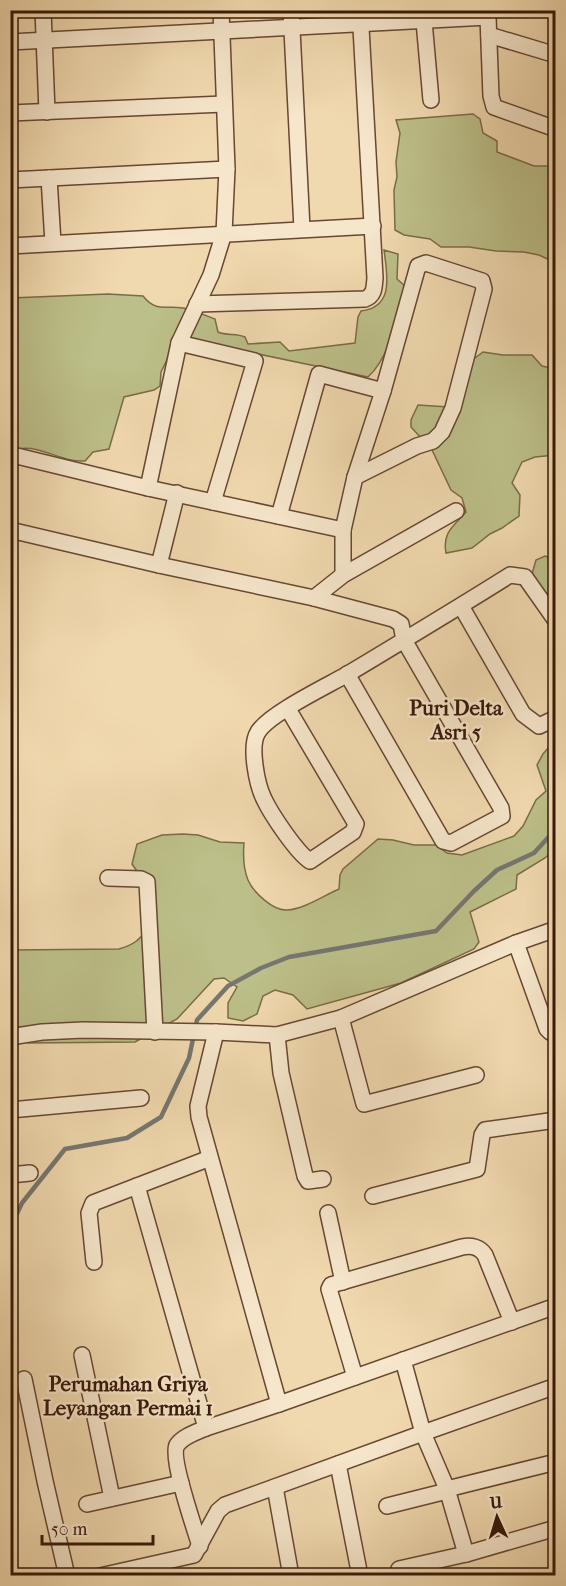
<svg xmlns="http://www.w3.org/2000/svg" width="566" height="1586" font-family="'IM FELL French Canon',serif">
<style>
.green{fill:#bcbf89;stroke:#7a6c48;stroke-width:1.5}
.lines{fill:none;stroke-linecap:round;stroke-linejoin:round}
.stream{stroke:#757770;stroke-width:4.5}
.street-casing{stroke:#664832;stroke-width:18}
.street{stroke:#f6e6cb;stroke-width:15}
.labels{text-anchor:middle;dominant-baseline:central;stroke-width:5;stroke-linejoin:round;paint-order:stroke}
.neighbourhood-label{font-size:21px;font-weight:bold;fill:#371808;stroke:#f6e6cb}
</style>
<rect width="100%" height="100%" fill="#f1d9af"/>
<filter id="stains"><feTurbulence type="fractalNoise" baseFrequency=".00333" numOctaves="4"/><feColorMatrix values="0 0 0 0 .2 0 0 0 0 .09 0 0 0 0 .02 0 0 0 .5 -.17"/></filter>
<radialGradient id="worn" r=".72"><stop offset=".6" stop-color="#630" stop-opacity="0"/><stop offset="1" stop-color="#630" stop-opacity=".3"/></radialGradient>
<!-- green -->
<g class="green">
<path d="M473,114L480,119L483,133L497,141V152L534,166H548L555,157V267L552,261L539,255L524,252L496,251L469,247H441L430,239L404,235L395,230L394,190L397,177L396,162L400,133L396,120Z"/>
<path d="M384,250L398,254L397,279L406,287C397,315 391,356 368,377L239,350L175,344L161,372L160,386L154,390L124,397L109,449L93,452L85,461C59,463 33,439 11,452V298L108,294L143,296C158,315 169,303 187,309C197,311 206,316 215,319L218,332C227,336 236,333 245,337L248,344L280,342L289,351L355,343L358,317L361,311C395,307 387,274 384,250Z"/>
<path d="M483,352L503,355H532L542,366L555,369V455L535,457L522,462L512,483L520,495L519,516L502,528L490,534L472,548L446,553C442,532 454,526 466,512L462,498L451,490L432,450L411,427V420L418,405L449,407L471,361Z"/>
<path d="M545,556L555,560V609L532,574L536,560Z"/>
<path d="M555,740V849L545,858L517,875L516,889L470,912L479,942L474,949L401,983L307,1009L293,995L275,990L263,996L257,1014L243,1021L228,1018V1003L237,987L224,978L214,979L177,1019L135,1042L28,1043L19,1027H11V950L119,949C133,945 140,940 148,928C165,903 146,885 132,864L137,844L162,835L183,834L198,835L220,842L244,843C243,855 243,868 248,880C253,892 273,911 287,910C304,909 323,896 339,889L340,875L343,869L378,839L393,840L414,845H436L447,853L462,855L514,836L523,826L536,800L546,791L537,765L543,754Z"/>
</g>
<g class="lines">
<!-- stream -->
<path class="stream" d="M10,1228L22,1203L65,1149L127,1138L161,1117L189,1058L197,1020L228,986L261,968L289,957L436,931L474,891L497,870L534,853L556,829"/>
<!-- street casing -->
<g class="street-casing">
<g id="street">
<path d="M43,10L47,112"/>
<path d="M291,10L302,229"/>
<path d="M423,10L431,100"/>
<path d="M488,17L491,96L494,107L556,129"/>
<path d="M489,35L556,55"/>
<path d="M10,42L488,17V10"/>
<path d="M10,113L224,104"/>
<path d="M49,178L53,243"/>
<path d="M10,180L227,169"/>
<path d="M10,246L373,226"/>
<path d="M197,304L365,299C375,295 374,287 375,278L360,10"/>
<path d="M179,343L255,361L213,502"/>
<path d="M10,460L13,456H17L148,488L343,530"/>
<path d="M148,488L179,343L211,275L224,233L227,169L221,10"/>
<path d="M279,516L319,374L383,391L355,477"/>
<path d="M10,530L159,565L314,598L393,619L401,624L404,640L501,808L502,816L451,843L443,841L347,674"/>
<path d="M159,565L177,493"/>
<path d="M343,575V530L355,477L417,446L433,441L442,432L453,408L484,289L482,281L426,263L418,266L383,391"/>
<path d="M314,598L343,575L456,511"/>
<path d="M461,606L523,714L539,726L556,718"/>
<path d="M288,709L356,824L353,832L310,861C297,853 271,814 264,799C257,785 249,746 258,732C269,714 325,687 346,675C401,642 456,609 510,575L525,577L556,621"/>
<path d="M108,878L141,879L147,882L155,1032"/>
<path d="M516,943L547,1029L550,1032L556,1033"/>
<path d="M341,1018L364,1104L476,1075"/>
<path d="M216,1032L198,1106L199,1117L279,1404L556,1306"/>
<path d="M277,1035L281,1073L305,1176L308,1181L323,1179"/>
<path d="M10,1037L42,1032L83,1030L216,1032L277,1035L341,1018L516,943L556,929"/>
<path d="M10,1110L141,1098"/>
<path d="M10,1175L30,1173"/>
<path d="M137,1186L206,1428L279,1404"/>
<path d="M373,1196L477,1169L482,1135L485,1130L556,1120"/>
<path d="M328,1213L343,1282"/>
<path d="M94,1262L89,1213L93,1203L210,1158"/>
<path d="M82,1355L112,1498"/>
<path d="M403,1360L423,1433L556,1386"/>
<path d="M355,1377L329,1289L331,1285L462,1247C471,1245 480,1247 485,1255L512,1322"/>
<path d="M24,1379L45,1481L67,1576"/>
<path d="M338,1464L360,1576"/>
<path d="M275,1487L291,1576"/>
<path d="M447,1489L556,1462"/>
<path d="M87,1504L181,1483"/>
<path d="M387,1506L447,1491"/>
<path d="M200,1546C195,1530 170,1457 177,1445C183,1436 197,1432 206,1428"/>
<path d="M399,1569L466,1554L556,1528"/>
<path d="M100,1576L194,1555L218,1511L225,1505L423,1433L447,1489L466,1554"/>
</g>
</g>
<!-- street -->
<use href="#street" class="street"/>
</g>
<g class="labels">
<!-- neighbourhood labels -->
<g class="neighbourhood-label">
<text x="456" y="708">Puri Delta<tspan x="456" dy="24">Asri 5</tspan></text>
<text x="128" y="1384">Perumahan Griya<tspan x="128" dy="24">Leyangan Permai 1</tspan></text>
</g>
</g>
<!-- margin -->
<rect width="566" height="1586" fill="none" stroke="#f1d9af" stroke-width="36"/>
<rect x="12" y="12" width="542" height="1562" fill="none" stroke="#371808" stroke-width="3"/>
<rect x="18" y="18" width="530" height="1550" fill="none" stroke="#371808" stroke-width="1.5"/>
<!-- north arrow -->
<g transform="translate(497 1517) rotate(356)" stroke="#f6e6cb" stroke-width="4.5" paint-order="stroke">
<path d="M0-4.5L10 22L0 15L-10 22Z" fill="#371808"/>
<text y="-9" font-size="16" font-weight="bold" text-anchor="middle" fill="#371808">U</text>
</g>
<!-- scale -->
<path d="M42 1535v9h111v-9" fill="none" stroke="#371808" stroke-width="3"/>
<text x="51" y="1535" font-size="18" fill="#371808" stroke="#f6e6cb" stroke-width="4.5" paint-order="stroke">50 m</text>
<rect width="100%" height="100%" filter="url(#stains)"/>
<rect width="100%" height="100%" fill="url(#worn)"/>
</svg>
